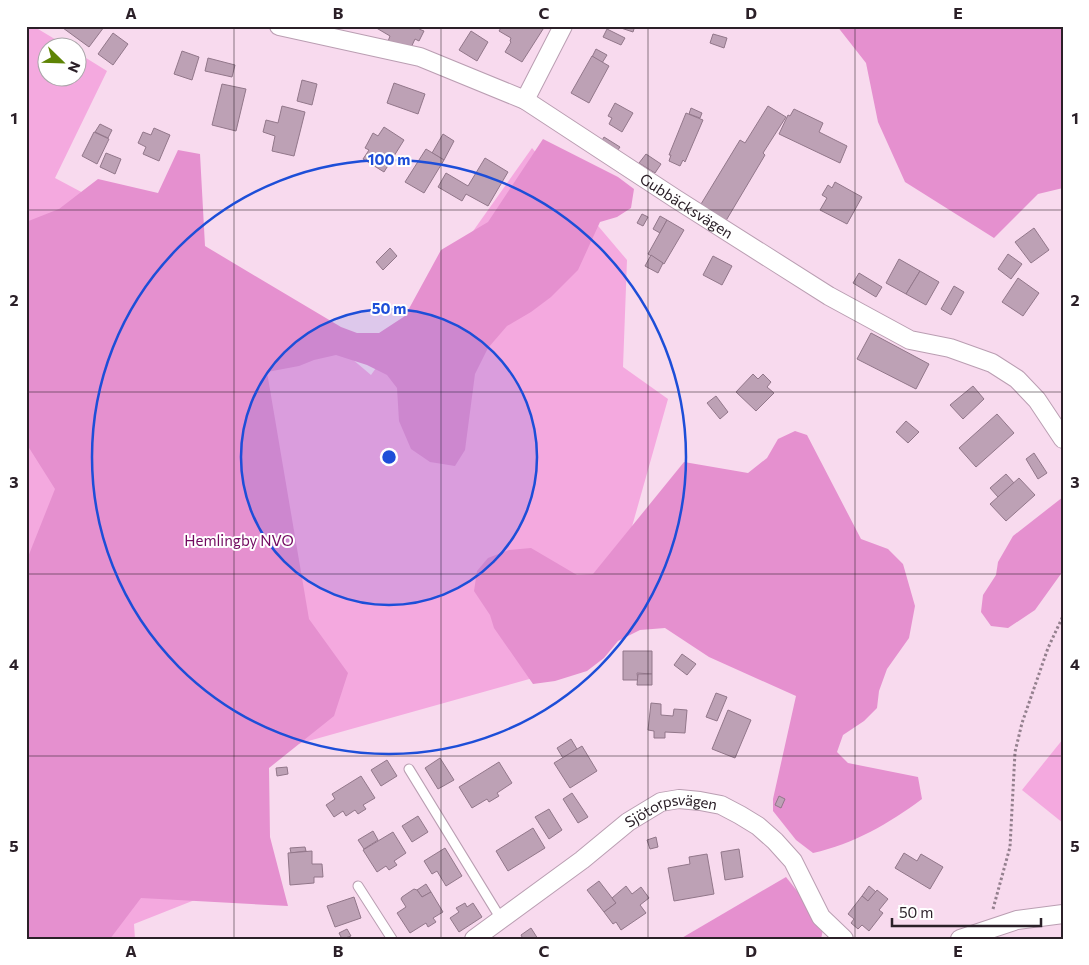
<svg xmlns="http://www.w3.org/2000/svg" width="1089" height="965" font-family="Commissioner,sans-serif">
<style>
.green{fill:#f4a9df}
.forest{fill:#e590cf}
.building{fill:#bda1b5;stroke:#92778a}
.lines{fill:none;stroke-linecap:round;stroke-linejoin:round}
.service-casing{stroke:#ba9eb2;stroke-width:11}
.minor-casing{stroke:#ba9eb2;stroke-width:20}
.path{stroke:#94808e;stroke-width:3;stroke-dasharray:2.5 2.5;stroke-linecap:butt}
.service{stroke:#fff;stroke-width:9}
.minor{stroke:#fff;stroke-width:18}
.grid{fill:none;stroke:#2b2028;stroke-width:1;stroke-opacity:0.55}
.ring{fill:none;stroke:#1d4ed8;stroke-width:2.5}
.labels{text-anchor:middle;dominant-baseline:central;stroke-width:4;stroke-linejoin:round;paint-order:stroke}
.street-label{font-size:15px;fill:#2b2028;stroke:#fff}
.park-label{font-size:15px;fill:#71095f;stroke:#fff}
.centre{fill:#1d4ed8;stroke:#fff;stroke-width:2.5}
.ring-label{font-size:15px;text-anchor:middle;font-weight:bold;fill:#1d4ed8;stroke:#fff;stroke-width:4;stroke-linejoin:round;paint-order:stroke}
.neatline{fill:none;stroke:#2b2028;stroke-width:2}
.grid-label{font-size:16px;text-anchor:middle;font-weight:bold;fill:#2b2028}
</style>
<rect width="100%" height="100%" fill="#f8daee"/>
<!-- green -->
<g class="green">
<path d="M26,26H33L68,47L48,48V78H78V53L107,71L55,178L279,297L371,375L532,148L627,260L623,367L668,399L609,608L572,667L255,756L268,871L134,924L135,939H26Z"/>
<path d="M1063,739V823L1022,790Z"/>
</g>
<!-- forest -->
<g class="forest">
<path d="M837,26H1063V188L1038,194L994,238L905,182L878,122L866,63Z"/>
<path d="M543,139L618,177L634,189L631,208L617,217L600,222L578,270L551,297L531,312L507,326L488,348L475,374L465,450L455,466L430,462L411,449L399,421L397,388L387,375L367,365L336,355L314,360L299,366L267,372L309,619L348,673L334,716L269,768L270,837L288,906L141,898L110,939H26V562L55,489L26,443V222L59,209L98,179L158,193L178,150L200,154L205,246L341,327L357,333H379L405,316L441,250L488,222Z"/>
<path d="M795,431L807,435L861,539L888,549L903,564L915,606L909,638L887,669L879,691L877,708L864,721L843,735L837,752L848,763L918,777L922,799C888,824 854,844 813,853L796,840L773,811V799L796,696L709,657L665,628L640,630L618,641L604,658L587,671L555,681L533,684L494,628L490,615L474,591L477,571L488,558L509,550L531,548L577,575L593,574L684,462L748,473L767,458L778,439Z"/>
<path d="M1063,497V571L1035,610L1008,628L991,626L981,612L983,595L996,575L998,562L1013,536Z"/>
<path d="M786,877L824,925L821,939H680Z"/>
</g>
<!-- building -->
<g class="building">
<path d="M64,26H103L104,27L89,47L63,28Z"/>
<path d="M373,26H420L419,29L424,31L419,41L415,39L408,54L387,44L390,36Z"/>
<path d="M502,26H545L522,62L505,52L511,42L510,41L511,38L499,31Z"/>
<path d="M615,26H635L633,32Z"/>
<path d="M607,29L625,38L621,45L603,37Z"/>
<path d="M471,31L488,42L477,61L459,50Z"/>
<path d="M113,33L128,44L113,65L98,54Z"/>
<path d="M713,34L727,38L724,48L710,43Z"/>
<path d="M596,49L607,55L602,63L592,57Z"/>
<path d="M182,51L199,57L192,80L174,74Z"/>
<path d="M592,56L609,66L589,103L571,93Z"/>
<path d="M208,58L235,65L232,77L205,71Z"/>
<path d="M302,80L317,84L312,105L297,101Z"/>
<path d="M394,83L425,94L418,114L387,103Z"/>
<path d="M222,84L246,89L236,131L212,125Z"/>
<path d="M615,103L633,113L622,132L609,124L612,118L608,116Z"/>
<path d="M282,106L305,112L294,156L272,151L275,136L263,132L266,120L278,123Z"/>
<path d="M768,106L786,117L763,153L765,155L724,224L698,209L740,140L745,143Z"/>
<path d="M691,108L702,113L700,118L689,114Z"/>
<path d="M794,109L823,123L819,132L847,146L840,163L779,134L788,115L790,116Z"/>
<path d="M686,113L703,120L685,162L683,160L680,166L669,161L671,155H669Z"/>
<path d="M100,124L112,130L108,138L95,132Z"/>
<path d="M384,127L404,140L384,172L363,159L369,150L365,148L373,133L378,136Z"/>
<path d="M154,128L170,135L159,161L143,154L146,147L138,143L143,132L151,135Z"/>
<path d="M94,132L109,139L97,164L82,156Z"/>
<path d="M443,134L454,141L444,160L432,153Z"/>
<path d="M604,137L620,147L615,154L600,144Z"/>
<path d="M426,149L444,160L424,193L405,182Z"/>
<path d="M106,153L121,159L115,174L100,167Z"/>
<path d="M646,154L661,164L655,173L639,163Z"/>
<path d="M485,158L508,172L488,206L466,194L462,201L438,187L446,173L468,186Z"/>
<path d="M835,182L862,197L847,224L820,210L827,198L822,195L828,185L832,188Z"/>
<path d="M642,214L648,217L643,226L637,223Z"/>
<path d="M660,216L667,220L660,233L653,229Z"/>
<path d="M667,220L684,230L664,264L648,254Z"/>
<path d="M1034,228L1049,250L1031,263L1015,242Z"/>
<path d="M390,248L397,256L383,270L376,262Z"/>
<path d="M1008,254L1022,264L1011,279L998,269Z"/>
<path d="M651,255L663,263L658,273L645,266Z"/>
<path d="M713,256L732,266L722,285L703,275Z"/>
<path d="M899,259L920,271L906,294L886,283Z"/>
<path d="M920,271L939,282L926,305L906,294Z"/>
<path d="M859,273L882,287L876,297L853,283Z"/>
<path d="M1018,278L1039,293L1023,316L1002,302Z"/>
<path d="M954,286L964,292L951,315L941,309Z"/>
<path d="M871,333L929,364L916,389L857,359Z"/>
<path d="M753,374L758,379L763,374L771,382L767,387L774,393L756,411L736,392Z"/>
<path d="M973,386L984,399L963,419L950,405Z"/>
<path d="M716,396L728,412L720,419L707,403Z"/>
<path d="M997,414L1014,433L976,467L959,448Z"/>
<path d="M906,421L919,432L908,443L896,432Z"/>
<path d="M1034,453L1047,473L1038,479L1026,459Z"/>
<path d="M1006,474L1014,483L998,497L990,488Z"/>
<path d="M1019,478L1035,495L1006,521L990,504Z"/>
<path d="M623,651H652V674L637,673L638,680H623Z"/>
<path d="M682,654L696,664L687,675L674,665Z"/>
<path d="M638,674H652V685H637Z"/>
<path d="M716,693L727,697L717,721L706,717Z"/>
<path d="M651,703L661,704V715L673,716L674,709L687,710L685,733L665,732V738H654V731L648,730Z"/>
<path d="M728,710L751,720L735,758L712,749Z"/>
<path d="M571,739L577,749L563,758L557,748Z"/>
<path d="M582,746L597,771L570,788L554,763Z"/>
<path d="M440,758L454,780L438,789L425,768Z"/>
<path d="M387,760L397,776L381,786L371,770Z"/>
<path d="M499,762L512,783L497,793L499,796L489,802L487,799L472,808L459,787Z"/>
<path d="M287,767L288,774L277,776L276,768Z"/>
<path d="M361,776L375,798L363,805L366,809L358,814L355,810L346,816L343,811L334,817L326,805L335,799L332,794Z"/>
<path d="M572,793L588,817L578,823L563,799Z"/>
<path d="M779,796L785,799L781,808L775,805Z"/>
<path d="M549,809L562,830L549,839L535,817Z"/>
<path d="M418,816L428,832L412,842L402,826Z"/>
<path d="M533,828L545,848L508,871L496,851Z"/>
<path d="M373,831L378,840L364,849L358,840Z"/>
<path d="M393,832L406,853L394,861L397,865L389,870L386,866L377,872L363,850Z"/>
<path d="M656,837L658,847L650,849L647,840Z"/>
<path d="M305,847L306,851L291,853L290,848Z"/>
<path d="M445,848L462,876L446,886L437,871L432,874L424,861Z"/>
<path d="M739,849L743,877L725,880L721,852Z"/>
<path d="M312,851V864H322L323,877H314V883L290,885L288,853Z"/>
<path d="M904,853L917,861L921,854L943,867L930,889L895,868Z"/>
<path d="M707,854L714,894L674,901L668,868L690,864L689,857Z"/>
<path d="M599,881L616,903L604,912L587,890Z"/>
<path d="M426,884L431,892L422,897L417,890Z"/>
<path d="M626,886L632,894L641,887L649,898L640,905L646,913L621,930L616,922L613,924L604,912L616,903L612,898Z"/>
<path d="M869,886L876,892L868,901L862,896Z"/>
<path d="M414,889L417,890L422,897L431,892L443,912L433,918L436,922L428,927L426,923L410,933L397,913L406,907L401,899L402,897Z"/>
<path d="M877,890L888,899L879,910L883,913L869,931L862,925L858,929L851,923L854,919L848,914L862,896L868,901Z"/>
<path d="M354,897L361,918L335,927L327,906Z"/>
<path d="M465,903L467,907L473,903L482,917L459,932L450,918L459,912L456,908Z"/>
<path d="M531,928L538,939H523L521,935Z"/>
<path d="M347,929L351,936L342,939L339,933Z"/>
</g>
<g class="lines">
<!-- service casing -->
<g class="service-casing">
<g id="service">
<path d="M409,769L501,919"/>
<path d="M358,886L392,939"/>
</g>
</g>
<!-- minor casing -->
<g class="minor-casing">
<g id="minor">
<path id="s1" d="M279,26L420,57L525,100L676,199L829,296L910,340L950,348L992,363L1017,379L1037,400L1063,439"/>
<path d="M525,100L563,26"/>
<path id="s2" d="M474,939L582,860L628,822L661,802L679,799L700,801L721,805L740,815L758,826L775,841L793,861L821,917L844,939"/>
<path d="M960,939L1017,920L1063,914"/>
</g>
</g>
<!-- path -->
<path class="path" d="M993,909L1010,847L1015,752L1022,723L1048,648L1063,616"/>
<!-- service -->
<use href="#service" class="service"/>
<!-- minor -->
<use href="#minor" class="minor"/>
</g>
<!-- grid -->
<path class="grid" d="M234,26V939M441,26V939M648,26V939M855,26V939M26,210H1063M26,392H1063M26,574H1063M26,756H1063"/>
<!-- distance rings -->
<circle cx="389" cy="457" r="148" fill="#1d4ed8" fill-opacity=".12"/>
<g class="ring">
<circle cx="389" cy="457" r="148"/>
<circle cx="389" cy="457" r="297"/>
</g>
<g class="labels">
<!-- street labels -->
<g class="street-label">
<text stroke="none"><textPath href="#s1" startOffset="451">Gubbäcksvägen</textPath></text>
<text stroke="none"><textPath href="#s2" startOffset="240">Sjötorpsvägen</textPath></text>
</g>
<!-- park labels -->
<g class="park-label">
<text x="239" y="540">Hemlingby NVO</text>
</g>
</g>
<circle cx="389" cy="457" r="8" class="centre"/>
<g class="ring-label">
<text x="389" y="165">100 m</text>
<text x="389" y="314">50 m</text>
</g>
<!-- border -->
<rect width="1089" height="965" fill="none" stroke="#ffffff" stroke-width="55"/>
<!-- north arrow -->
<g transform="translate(62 62) rotate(113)"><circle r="24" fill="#ffffff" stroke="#aaa6a9"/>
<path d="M0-4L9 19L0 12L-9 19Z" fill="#5e8405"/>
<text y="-8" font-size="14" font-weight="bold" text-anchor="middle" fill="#2b2028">N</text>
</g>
<!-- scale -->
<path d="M892 918v8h149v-8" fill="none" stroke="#2b2028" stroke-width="2.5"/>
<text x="899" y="918" font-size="15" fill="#2b2028" stroke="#ffffff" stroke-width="4" paint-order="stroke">50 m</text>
<rect x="28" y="28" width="1034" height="910" class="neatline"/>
<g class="grid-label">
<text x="131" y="19">A</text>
<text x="338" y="19">B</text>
<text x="544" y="19">C</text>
<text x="751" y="19">D</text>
<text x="958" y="19">E</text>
<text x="14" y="124">1</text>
<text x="1075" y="124">1</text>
<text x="14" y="306">2</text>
<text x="1075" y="306">2</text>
<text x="14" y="488">3</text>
<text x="1075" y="488">3</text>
<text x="14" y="670">4</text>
<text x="1075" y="670">4</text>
<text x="14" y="852">5</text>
<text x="1075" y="852">5</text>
<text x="131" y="957">A</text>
<text x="338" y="957">B</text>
<text x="544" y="957">C</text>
<text x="751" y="957">D</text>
<text x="958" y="957">E</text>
</g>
</svg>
